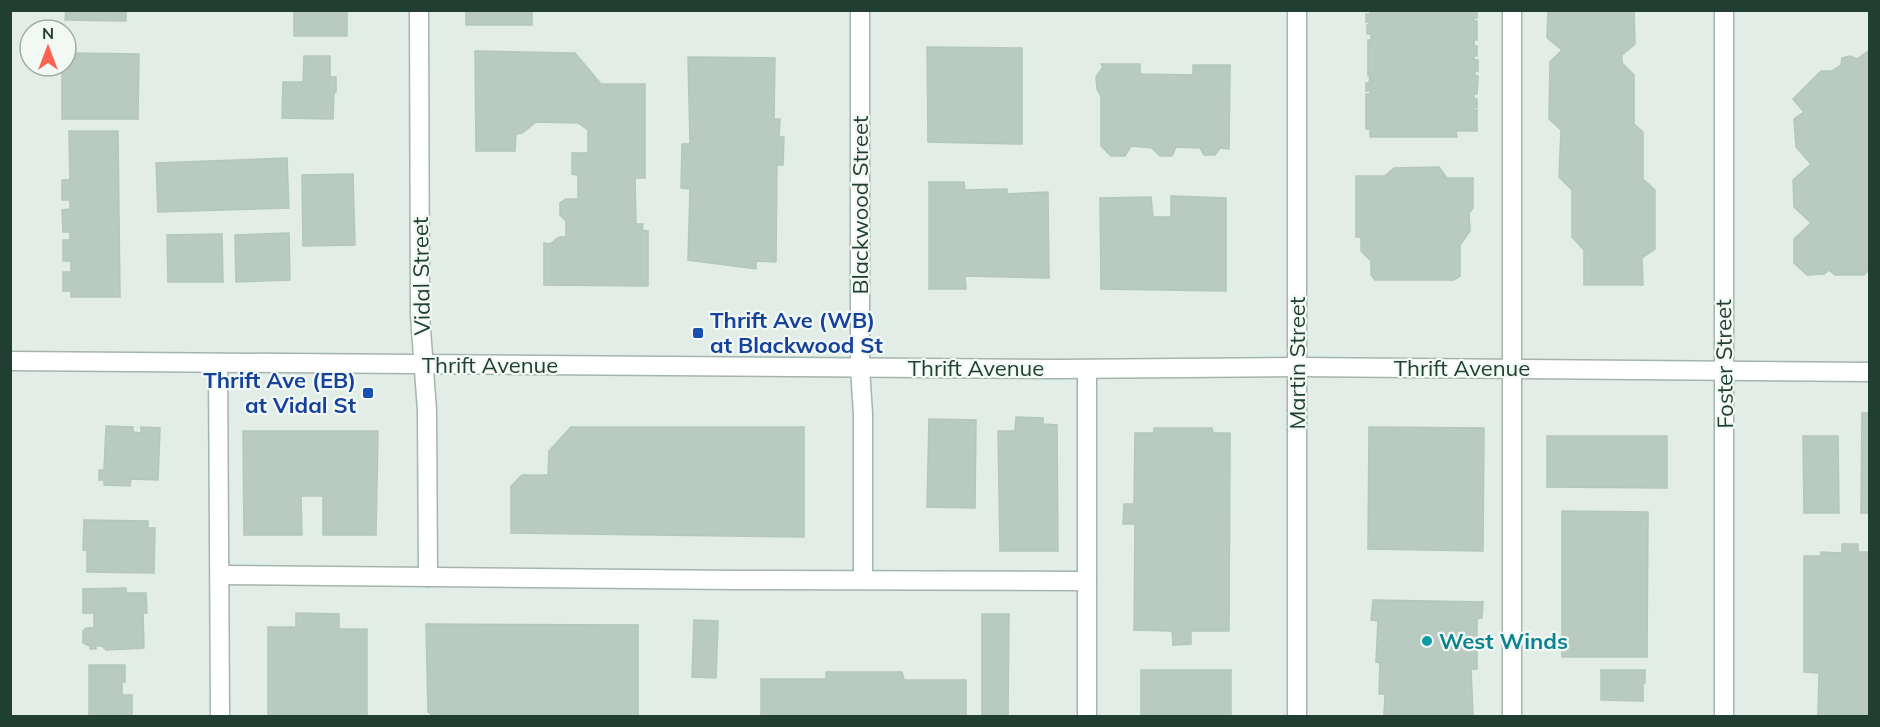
<svg xmlns="http://www.w3.org/2000/svg" width="1880" height="727" font-family="Mulish,sans-serif">
<style>
.building{fill:#b9cbc1;stroke:#b3c7bc;stroke-width:1.5}
.lines{fill:none;stroke-linecap:round;stroke-linejoin:round}
.minor-casing{stroke:#a3b5ac;stroke-width:21}
.minor{stroke:#fff;stroke-width:18}
.transit-dot{fill:#1a4fb4;stroke:#f2f9f5;stroke-width:2}
.culture-dot{fill:#0f9aa8;stroke:#f2f9f5;stroke-width:2}
.labels{text-anchor:middle;dominant-baseline:central;stroke-width:4.5;stroke-linejoin:round;paint-order:stroke}
.street-label{font-size:22px;fill:#203f32;stroke:#f2f9f5}
.transit-label{font-size:22px;font-weight:bold;fill:#164399;stroke:#f2f9f5;text-anchor:start}
.culture-label{font-size:22px;font-weight:bold;fill:#0d838f;stroke:#f2f9f5;text-anchor:start}
</style>
<rect width="100%" height="100%" fill="#e1ede6"/>
<!-- building -->
<g class="building">
<path d="M66,10H126V21L65,20Z"/>
<rect x="294" y="10" width="53" height="26"/>
<rect x="466" y="10" width="66" height="15"/>
<path d="M1370,10H1477V18H1474V21H1477V40H1474V46H1477V56H1474V60H1478V71H1475V76H1478L1477,94H1474V99H1477V108L1474,107V110H1477V131H1456L1457,137H1370V129H1366V94H1370V91H1366V83H1369L1370,76H1368V40H1371V34H1367V25H1369V22H1366V14H1370Z"/>
<path d="M1548,10H1634L1635,44L1622,55V63L1634,75V124L1643,132V179L1655,190V249L1642,258L1643,285H1584V250L1572,237V190L1559,177L1561,130L1549,119L1550,62L1562,50L1547,38Z"/>
<path d="M927,47L1022,48V144L928,142Z"/>
<path d="M1870,50V271L1868,270L1864,275H1835L1829,270L1824,274L1807,275L1794,263V239L1811,223L1794,207L1793,180L1811,164L1796,147L1794,119L1804,112L1793,99L1821,71H1832L1841,65L1842,58L1850,56L1857,59Z"/>
<path d="M475,51L575,53L601,84H645V178H635L636,224H643L642,230L648,231V286L544,285V243L550,244L559,237H566V221L560,215V203L566,199H578V175L572,174V153H588V130L578,123L536,122L522,133L516,134L515,151H476Z"/>
<path d="M66,53L139,54L138,119H62V66H66Z"/>
<path d="M304,56H330V77H336V92H334L333,119L282,118L283,82H303Z"/>
<path d="M688,57L775,58L774,119H780L779,137H784L783,165H777L776,262L756,261V269L688,260L690,189L681,188L682,144H690Z"/>
<path d="M1101,64H1140V74L1193,75V65H1230L1229,149L1220,148L1215,155H1204L1200,148L1176,147L1172,156H1160L1152,148L1131,146L1125,156H1111L1101,146V96L1097,89L1096,77L1103,67Z"/>
<path d="M69,131H118L120,297H71V291H63V272H71V261H63V240H70V232H63L62,210L70,209V200H62V180H70Z"/>
<path d="M287,158L289,208L158,212L156,163Z"/>
<path d="M1439,167L1447,178H1473V208L1469,213L1470,231L1460,245V276L1454,280H1375L1371,275V261L1361,251V237H1356V176H1385L1394,168Z"/>
<path d="M353,174L355,245L303,246L302,175Z"/>
<path d="M929,182H964L965,190L1007,189V194L1048,192L1049,278L965,276L966,289H929Z"/>
<path d="M1171,196L1226,198V291L1101,289L1100,198L1151,197L1153,217H1171Z"/>
<path d="M289,233L290,280L236,282L235,235Z"/>
<path d="M222,234L223,282H168L167,235Z"/>
<path d="M1862,413H1870V513H1861Z"/>
<path d="M1016,417L1043,418V424L1057,425L1058,551H1000L998,431H1015Z"/>
<path d="M929,419L976,420L975,508L927,507Z"/>
<path d="M106,426L133,427V432L141,433V427L160,428L158,480L131,479L130,486L104,485V480H99V470H104Z"/>
<path d="M571,427H804V537L511,533V486L522,475H548L549,451Z"/>
<path d="M1369,427L1484,428L1483,551L1368,549Z"/>
<path d="M1154,428H1212L1213,433H1230L1229,631H1191V644L1173,645L1172,631L1134,630L1135,524H1123L1124,504H1134L1135,433H1154Z"/>
<path d="M243,431H378L376,535H323V496H301L302,535H244Z"/>
<path d="M1547,436H1667V488L1547,487Z"/>
<path d="M1803,436H1838L1839,513H1804Z"/>
<path d="M1562,511L1648,512L1647,657H1562Z"/>
<path d="M84,520L148,521V528H155L154,573L87,572V550H83Z"/>
<path d="M1842,544H1858V552H1870V716H1818L1819,673L1804,672V556H1821V552L1842,553Z"/>
<path d="M126,588V593H146L147,613H143L144,648L106,650L102,646H96V649H90V646L83,643V631L86,628H94V613H83V589Z"/>
<path d="M1373,600L1483,602L1482,618L1477,619V669H1471L1473,716H1384L1385,694H1379L1380,663L1376,662L1378,621L1371,620Z"/>
<path d="M296,613L339,614V629H367V716H268V627H296Z"/>
<path d="M982,614H1009L1008,716H982Z"/>
<path d="M694,620L718,621L716,678L692,677Z"/>
<path d="M426,624L638,625V716H433L428,712Z"/>
<path d="M89,665H125V682H122V695H132V716H83H89Z"/>
<rect x="1141" y="670" width="90" height="46"/>
<path d="M1601,670H1645V683L1643,682V701L1601,700Z"/>
<path d="M826,672H902L904,680H966V716H761V679H826Z"/>
</g>
<g class="lines">
<!-- minor casing -->
<g class="minor-casing">
<g id="minor">
<path d="M419,10L420,315L427,411L428,577"/>
<path d="M860,10V368L863,414V579"/>
<path d="M1724,10V716"/>
<path d="M10,361L1058,369L1297,367L1870,372"/>
<path d="M218,363L220,716"/>
<path d="M1087,369V716"/>
<path d="M220,575L738,580L1087,581"/>
<path d="M1297,716V10"/>
<path d="M1512,716V10"/>
</g>
</g>
<!-- minor -->
<use href="#minor" class="minor"/>
</g>
<!-- markers -->
<g class="transit-dot">
<rect x="692" y="327" width="12" height="12" rx="3"/>
<rect x="362" y="387" width="12" height="12" rx="3"/>
</g>
<circle class="culture-dot" cx="1427" cy="641" r="6"/>
<g class="labels">
<!-- street labels -->
<g class="street-label">
<text transform="translate(860 205) rotate(-90)">Blackwood Street</text>
<text transform="translate(421 276) rotate(-91)">Vidal Street</text>
<text transform="translate(1297 363) rotate(-90)">Martin Street</text>
<text transform="translate(1724 364) rotate(-91)">Foster Street</text>
<text x="490" y="365">Thrift Avenue</text>
<text x="976" y="368">Thrift Avenue</text>
<text x="1462" y="368">Thrift Avenue</text>
</g>
<!-- transit labels -->
<g class="transit-label">
<text x="710" y="320">Thrift Ave (WB)<tspan x="710" dy="25">at Blackwood St</tspan></text>
<text x="356" y="380" text-anchor="end">Thrift Ave (EB)<tspan x="356" dy="25">at Vidal St</tspan></text>
</g>
<!-- culture labels -->
<g class="culture-label">
<text x="1439" y="641">West Winds</text>
</g>
</g>
<!-- border -->
<rect width="1880" height="727" fill="none" stroke="#203f32" stroke-width="24"/>
<!-- north arrow -->
<g transform="translate(48 48)"><circle r="28" fill="#f2f9f5" stroke="#9eafa7" stroke-width="1.5"/>
<path d="M0-4.5L10 22L0 15L-10 22Z" fill="#fa6252"/>
<text y="-9" font-size="16" font-weight="bold" text-anchor="middle" fill="#203f32">N</text>
</g>
</svg>
